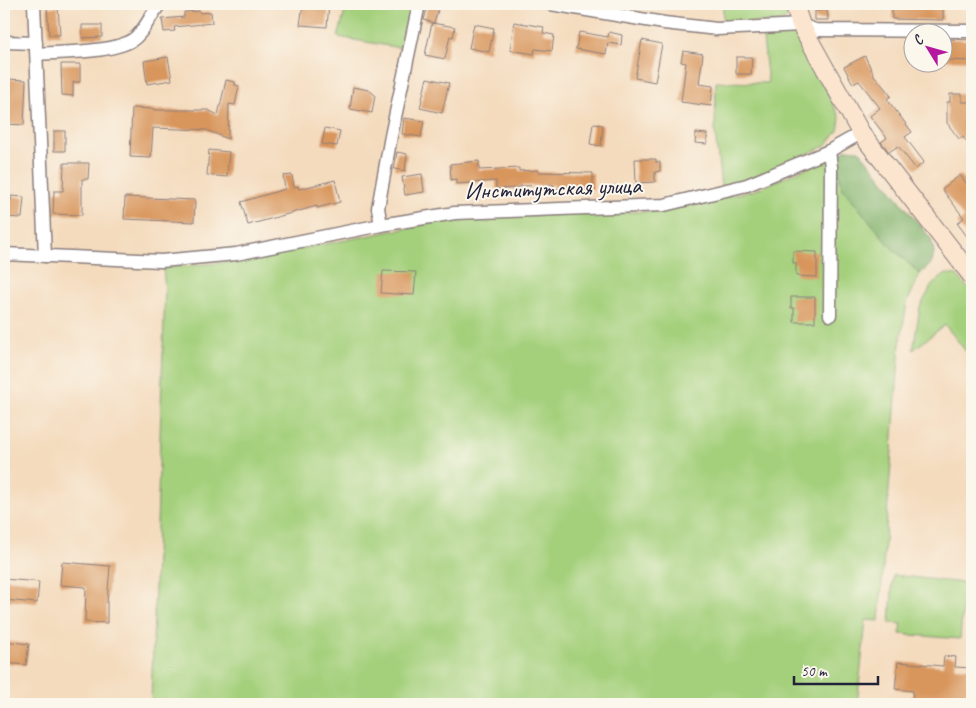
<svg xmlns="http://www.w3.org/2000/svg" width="976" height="708" font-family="Caveat,sans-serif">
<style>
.green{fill:#a4d07c;stroke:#63795c}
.forest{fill:#83b26c;stroke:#526a54}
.building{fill:#d8955c}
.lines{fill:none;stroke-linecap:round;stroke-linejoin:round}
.street-casing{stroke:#8b7e7c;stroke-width:15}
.secondary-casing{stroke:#8b7e7c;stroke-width:20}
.street{stroke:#fff;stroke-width:12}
.secondary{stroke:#fbe5cf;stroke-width:18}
.labels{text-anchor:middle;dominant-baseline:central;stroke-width:4;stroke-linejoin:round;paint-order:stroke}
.street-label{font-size:24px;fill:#22223b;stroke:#fbf7ec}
</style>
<rect width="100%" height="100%" fill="#fbf7ec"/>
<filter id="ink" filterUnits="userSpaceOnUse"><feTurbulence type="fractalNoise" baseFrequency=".02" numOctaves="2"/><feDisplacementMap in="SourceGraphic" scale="10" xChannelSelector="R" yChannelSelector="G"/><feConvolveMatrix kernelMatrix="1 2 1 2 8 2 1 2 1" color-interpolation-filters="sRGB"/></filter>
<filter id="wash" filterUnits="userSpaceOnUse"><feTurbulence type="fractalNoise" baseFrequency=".0096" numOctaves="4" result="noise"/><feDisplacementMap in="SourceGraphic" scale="20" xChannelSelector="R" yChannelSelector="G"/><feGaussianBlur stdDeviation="1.12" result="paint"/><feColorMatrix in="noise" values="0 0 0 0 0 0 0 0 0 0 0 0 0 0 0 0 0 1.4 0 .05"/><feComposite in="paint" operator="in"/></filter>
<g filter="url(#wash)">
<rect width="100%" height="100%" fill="#f4dbbe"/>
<!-- green -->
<g class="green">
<path d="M347,4H415L406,49L338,37Z"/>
<path d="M723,4H786L789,12L786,19L780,22L723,23Z"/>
<path d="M762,30C777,30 790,28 801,40L840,118L838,131L825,146L745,181L721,187L715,131L716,82L768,83Z"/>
<path d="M834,156L843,189L891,247L920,274L907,303L900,344L879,621L866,620L857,704H151L165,289L163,268L238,261L464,217L662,211L755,190Z"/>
<path d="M946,274L957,275L972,293V359L945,325L913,350L920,307L932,285Z"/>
<path d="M893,575L972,584V592L964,591L960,639L900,634L902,624L890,623Z"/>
</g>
<!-- forest -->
<path class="forest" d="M847,149L859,150L931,239L934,252L932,263L920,274L891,247L843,189L834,156Z"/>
<g id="blocks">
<!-- building -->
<g class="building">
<path d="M303,4H329L327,27L300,25Z"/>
<path d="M892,4H943V20L892,19Z"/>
<path d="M428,5L439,7L434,23L424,20Z"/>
<path d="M47,7H58L60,35H49Z"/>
<path d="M827,10L828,20H815V11Z"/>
<path d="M200,11V13L211,12L212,23L174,27L175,31L164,32L162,19L184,17V12Z"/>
<path d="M514,22L544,27L543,33L554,35L552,51L535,49L534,54L510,50Z"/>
<path d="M432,23L455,27L453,37L450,36L445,59L425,55Z"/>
<path d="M474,24L494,28L489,52L469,48Z"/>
<path d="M82,25H102V37L82,38Z"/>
<path d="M579,32L608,37L609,32L622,35L621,45L608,43L606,54L576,49Z"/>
<path d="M946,39L972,40V61L945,60Z"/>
<path d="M642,40L662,44L655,82L635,78Z"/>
<path d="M683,51L703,54L699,84L713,86L711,106L681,102L686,63L681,62Z"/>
<path d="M865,56L874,75L891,96L887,99L912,132L905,137L924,162L916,169L898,146L889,152L881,142L887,138L870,116L880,108L859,81L853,84L844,67Z"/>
<path d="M168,57L172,80L147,84L144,61Z"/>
<path d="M736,57H752L751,74H736Z"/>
<path d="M61,64H80V82H73V96L62,95Z"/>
<path d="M427,78L449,83L442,113L420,108Z"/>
<path d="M7,79L26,80L24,125L5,124Z"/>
<path d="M226,80L235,82V85L239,86L235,105L229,104L228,139L206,130L153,128L151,158L130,157L132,108L154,109V110H208L218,115Z"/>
<path d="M353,87L369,90L375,95L372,113L350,109Z"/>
<path d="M950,94H962V102H972V148L963,137L959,139L947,123V102H950Z"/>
<path d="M404,118L424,121L421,137L402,134Z"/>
<path d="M593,124L603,125L601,146L590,144Z"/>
<path d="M325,128L340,131L337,146L322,144Z"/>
<rect x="54" y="131" width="11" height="20"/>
<path d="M696,133L707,134V144L695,143Z"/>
<path d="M209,150L229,152L227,177L207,175Z"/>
<path d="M397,152L407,154L405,171L394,169Z"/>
<path d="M635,159H656V162H660V171L655,172V182L636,183Z"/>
<path d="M479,161V170L519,168V171L538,170V172L593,173V190H585V193H561V189H554V185L520,186V188L496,189V181L456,184V179L451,180L450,164Z"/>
<path d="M64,163H89L88,179H82V215L53,214L54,191H63Z"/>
<path d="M422,174L424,192L405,195L402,177Z"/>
<path d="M292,175L294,187L298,186L299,189L335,180L340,202L317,208V206L248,225L241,202L285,189L283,176Z"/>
<path d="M960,175L972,191V243L957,223L964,218L942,189Z"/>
<path d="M11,196L24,197L22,218L4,217V200H11Z"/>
<path d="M125,197L195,200L194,222L124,219Z"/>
<path d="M793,251L817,252V277L796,276V263H793Z"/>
<path d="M383,271L416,272L414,295L381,293Z"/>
<path d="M791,297H815V322H794V308H791Z"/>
<path d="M62,562L110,566L107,603V623L85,622L86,587L60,585Z"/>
<path d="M4,579L39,582L37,603L4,600Z"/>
<path d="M4,641L29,644L26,665L4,663Z"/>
<path d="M944,656L956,657L955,667L972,668V704H912L913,691L895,689L898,662L943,666Z"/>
</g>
</g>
</g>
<g filter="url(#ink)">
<use href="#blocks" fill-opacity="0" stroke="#8b7e7c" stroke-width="1"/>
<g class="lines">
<!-- street casing -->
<g class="street-casing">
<g id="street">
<path d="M34,4L45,256"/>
<path d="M551,4L664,23L717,29L801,25L815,30L972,31"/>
<path d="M4,42L36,43"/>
<path d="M37,54C60,52 118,53 135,38C146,29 151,14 160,4"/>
<path d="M829,151L831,167L830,315"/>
<path d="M381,225L378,208L391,136L419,4"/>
<path d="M4,254L161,261L236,254L381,225L455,213L664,205L747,185L829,151L861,133"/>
</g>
</g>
<!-- secondary casing -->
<g class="secondary-casing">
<path id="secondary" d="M794,4L801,25L861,133L972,276"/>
</g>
<!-- street -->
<use href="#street" class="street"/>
<!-- secondary -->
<use href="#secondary" class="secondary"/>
</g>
</g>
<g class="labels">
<!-- street labels -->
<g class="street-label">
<text transform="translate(553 188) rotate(-2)">Институтская улица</text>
</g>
</g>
<!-- margin -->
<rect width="976" height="708" fill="none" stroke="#fbf7ec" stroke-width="20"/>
<!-- north arrow -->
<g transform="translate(928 48) rotate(307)"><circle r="24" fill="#fbf7ec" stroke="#a4a2a5"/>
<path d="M0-4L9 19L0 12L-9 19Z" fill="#b5179e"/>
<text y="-8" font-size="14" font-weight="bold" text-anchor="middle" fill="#22223b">С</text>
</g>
<!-- scale -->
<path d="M794 676v8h84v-8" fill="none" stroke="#22223b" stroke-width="2.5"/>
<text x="801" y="676" font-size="15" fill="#22223b" stroke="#fbf7ec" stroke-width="4" paint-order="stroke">50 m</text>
</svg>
